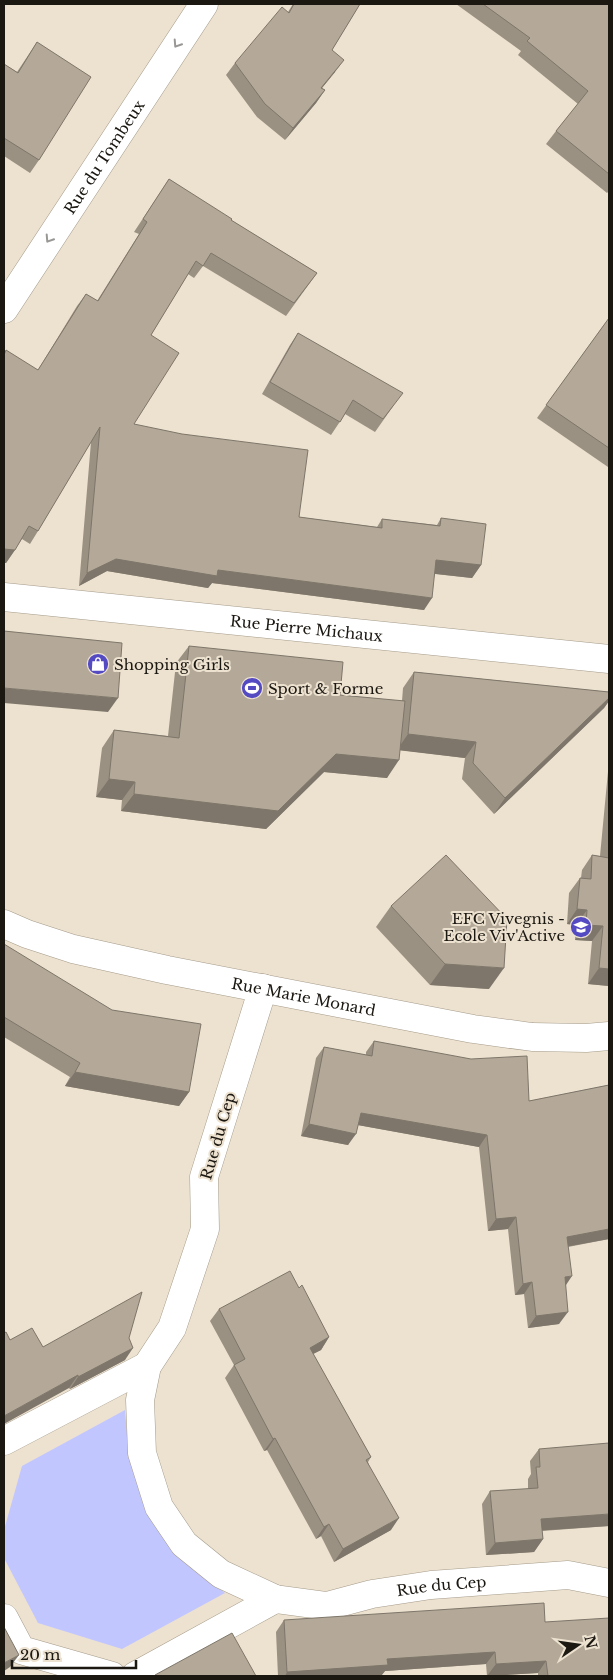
<svg xmlns="http://www.w3.org/2000/svg" width="613" height="1680" font-family="'Libre Baskerville',serif">
<style>
.green{fill:#c2c6ff}
.lines{fill:none;stroke-linecap:round;stroke-linejoin:round}
.minor-casing{stroke:#a59b8a;stroke-width:29}
.major-casing{stroke:#a59b8a;stroke-width:29}
.minor{stroke:#fff;stroke-width:28}
.major{stroke:#fff;stroke-width:28}
.wall{fill:#9b9183}
.shaded-wall{fill:#7e766a}
.building{fill:#b4a998;stroke:#7e766a}
.oneway{stroke:#989794}
.labels{text-anchor:middle;dominant-baseline:central;stroke-width:4;stroke-linejoin:round;paint-order:stroke}
.street-label{font-size:15px;fill:#1b1711;stroke:#ede2d0}
.poi-label{font-size:15px;fill:#1b1711;stroke:#ede2d0;text-anchor:start}
</style>
<rect width="100%" height="100%" fill="#ede2d0"/>
<!-- green -->
<path class="green" d="M125,1410L129,1458L148,1513L200,1573L225,1593L122,1649L38,1623L4,1558V1530L22,1466Z"/>
<g class="lines">
<!-- minor casing -->
<g class="minor-casing">
<g id="minor">
<path id="s1" d="M4,309L204,4"/>
<path id="s2" d="M4,924L27,934L73,949L167,970L473,1029L532,1037L586,1038L609,1036"/>
<path id="s3" d="M263,988L204,1177L205,1229L172,1328L147,1366L140,1400L142,1453L159,1507L184,1544L221,1574L275,1599L327,1606L372,1594L431,1585L568,1575L609,1583"/>
<path d="M4,1441L147,1366"/>
<path d="M4,1618L21,1650L112,1676"/>
<path d="M135,1676L275,1599"/>
</g>
</g>
<!-- major casing -->
<g class="major-casing">
<g id="major">
<path id="s4" d="M4,597L609,659"/>
</g>
</g>
<!-- minor -->
<use href="#minor" class="minor"/>
<!-- major -->
<use href="#major" class="major"/>
</g>
<!-- wall -->
<g class="wall">
<path d="M293,4H360L332,50L335,72L322,88L325,90L316,103L285,140L257,117L226,75L235,63L288,12Z"/>
<path d="M456,4H609V191L607,193L546,144L556,131L578,104L518,55L521,51Z"/>
<path d="M37,42L39,160L30,173L4,156V64L17,72Z"/>
<path d="M169,179L231,220L317,273L286,316L203,266L194,278L188,274L151,335L134,424L299,517L377,527L382,519L437,525L441,518L481,565L472,578L435,574L424,610L212,583L208,588L107,571L79,586L91,442L38,531L30,544L22,539L6,563H4V354L38,370L77,306L86,294L97,301L139,234L134,232Z"/>
<path d="M609,318V466L608,467L537,418Z"/>
<path d="M298,333L394,405L375,432L345,414L331,435L262,394L290,345Z"/>
<path d="M189,646L340,695L402,701L403,688L414,672L609,692V701L604,708L494,814L462,779L465,758L400,750L387,778L324,772L266,829L121,811L122,800L96,797L102,748L114,730L168,736L176,663Z"/>
<path d="M609,761V986L588,984L592,941L575,940L576,925L567,924L569,893L580,878H581L582,870L592,855L600,856Z"/>
<path d="M391,906L489,989L430,985L376,927Z"/>
<path d="M4,944L189,1092L179,1106L65,1086L70,1077L4,1037Z"/>
<path d="M374,1041L529,1101L609,1085V1239L568,1247L566,1285L559,1324L528,1328L524,1294L515,1295L508,1229L488,1231L479,1147L358,1125L348,1145L301,1136L316,1058L324,1047L366,1055V1052Z"/>
<path d="M299,1288L329,1337L321,1350L313,1354L371,1457L368,1462L391,1530L334,1562L321,1536L316,1539L267,1450L264,1451L225,1378L234,1365L210,1321L219,1309Z"/>
<path d="M129,1338L125,1360L70,1389L10,1340L43,1347Z"/>
<path d="M539,1449L609,1526L542,1531L543,1539L534,1552L486,1555L482,1504L490,1491L528,1489V1479L531,1474L530,1461Z"/>
<path d="M284,1620L545,1622L609,1676H538V1673L487,1676L486,1664L385,1671L381,1676H278L276,1632Z"/>
</g>
<!-- shaded-wall -->
<g class="shaded-wall">
<path d="M344,60L335,72L312,100L321,88Z"/>
<path d="M325,90L316,103L285,140L293,128Z"/>
<path d="M4,549L15,550L6,563H4Z"/>
<path d="M116,559L218,570L432,598L424,610L212,583L208,588L107,571L79,586L87,573Z"/>
<path d="M436,560L481,565L472,578L428,573Z"/>
<path d="M4,688L118,698L108,712L4,703Z"/>
<path d="M609,698V701L604,708L494,814L505,798Z"/>
<path d="M408,734L476,742L465,758L397,750Z"/>
<path d="M336,754L399,760L387,778L324,772L266,829L121,811L134,794Z"/>
<path d="M109,779L135,782L122,800L96,797Z"/>
<path d="M577,909L587,910L576,925L567,924Z"/>
<path d="M586,925L603,926L592,941L575,940Z"/>
<path d="M445,964L504,968L489,989L430,985Z"/>
<path d="M599,968L609,969V986L588,984Z"/>
<path d="M75,1072L189,1092L179,1106L65,1086Z"/>
<path d="M361,1113L487,1135L479,1147L352,1124Z"/>
<path d="M309,1124L356,1134L348,1145L301,1136Z"/>
<path d="M516,1217L508,1229L488,1231L496,1219Z"/>
<path d="M609,1229V1239L559,1248L567,1237Z"/>
<path d="M572,1276L564,1288L565,1277Z"/>
<path d="M532,1282L524,1294L515,1295L523,1284Z"/>
<path d="M568,1312L559,1324L528,1328L536,1316Z"/>
<path d="M329,1337L321,1350L301,1360L310,1348Z"/>
<path d="M133,1348L125,1360L70,1389L78,1377Z"/>
<path d="M78,1375L69,1388L4,1424V1416Z"/>
<path d="M275,1438L267,1450L264,1451L273,1439Z"/>
<path d="M609,1514V1526L533,1531L541,1519Z"/>
<path d="M399,1518L391,1530L334,1562L343,1549Z"/>
<path d="M329,1524L321,1536L316,1539L324,1527Z"/>
<path d="M543,1539L534,1552L486,1555L495,1543Z"/>
<path d="M495,1652L486,1664L385,1671L381,1676H285L287,1672L387,1659Z"/>
<path d="M19,1655L10,1667L4,1671V1663Z"/>
<path d="M546,1661L538,1673L487,1676L496,1664Z"/>
</g>
<!-- building -->
<g class="building">
<path d="M294,4H360L332,50L344,60L321,88L325,90L293,128L265,104L235,63L282,7L289,13Z"/>
<path d="M483,4H609V174L556,131L588,91L527,41L530,38Z"/>
<path d="M37,42L91,77L39,160L4,138V64L18,73Z"/>
<path d="M169,179L232,219L231,220L317,273L294,303L211,253L203,266L196,261L151,335L179,353L134,424L182,434L308,450L299,517L382,528V519L440,526L441,518L486,524L481,565L436,560L432,598L218,570L217,576L116,559L87,573L100,427L38,531L29,526L15,550L4,549V355L6,350L38,370L86,294L98,301L147,222L143,219Z"/>
<path d="M609,318V448L546,405Z"/>
<path d="M298,333L403,393L383,419L353,400L340,422L270,382Z"/>
<path d="M4,631L122,643L118,698L4,688Z"/>
<path d="M189,646L343,662L340,695L405,701L399,760L336,754L278,811L134,794L135,782L109,779L114,730L179,738Z"/>
<path d="M414,672L609,692V698L505,798L473,763L476,742L408,734Z"/>
<path d="M446,855L507,919L504,968L445,964L391,906Z"/>
<path d="M592,855L609,858V856V969L599,968L603,926L586,925L587,910L577,909L580,878L591,879Z"/>
<path d="M4,944L112,1010L201,1024L189,1092L75,1072L80,1063L4,1017Z"/>
<path d="M374,1041L471,1059L527,1056L529,1101L609,1085V1229L567,1237L572,1276L565,1277L568,1312L536,1316L532,1282L523,1284L516,1217L496,1219L487,1135L361,1113L356,1134L309,1124L324,1047L372,1056Z"/>
<path d="M290,1271L299,1288L302,1285L329,1337L310,1348L371,1457L366,1460L399,1518L343,1549L329,1524L324,1527L275,1438L273,1439L234,1365L245,1359L219,1309Z"/>
<path d="M142,1292L129,1338L133,1348L78,1377V1375L4,1416V1333L6,1332L10,1340L32,1328L43,1347Z"/>
<path d="M609,1443V1514L541,1519L543,1539L495,1543L490,1491L538,1488L536,1467H540L539,1449Z"/>
<path d="M544,1603L545,1622L609,1618V1676H548L546,1661L496,1664L495,1652L387,1659L388,1665L287,1672L284,1620Z"/>
<path d="M4,1627L19,1655L4,1663Z"/>
<path d="M232,1633L256,1676H156L155,1675Z"/>
</g>
<!-- one-way arrows -->
<defs><path id="oneway-chevron" d="M-2-3.5L2.5 0L-2 3.5" fill="none" stroke-width="1.6" stroke-linecap="round" stroke-linejoin="round" transform="scale(1.25)"/></defs>
<g class="oneway">
<use href="#oneway-chevron" transform="translate(177 44) rotate(123)"/>
<use href="#oneway-chevron" transform="translate(49 239) rotate(123)"/>
</g>
<!-- icons -->
<defs>
<g id="shop-disc" transform="scale(1.125)"><circle r="9.5" fill="#544ac1" stroke="#ede2d0"/><path d="M-5-2.5h2.3a2.7 3.5 0 0 1 5.4 0H5L5.5 6h-11ZM-1.5-2.5h3a1.5 2.3 0 0 0-3 0Z" fill="#fff"/></g>
<g id="stadium-disc" transform="scale(1.125)"><circle r="9.5" fill="#544ac1" stroke="#ede2d0"/><path d="M0-5a6.5 5 0 1 0 0 10a6.5 5 0 1 0 0-10ZM-3.5-1.8h7v3.6h-7Z" fill="#fff"/></g>
<g id="school-disc" transform="scale(1.125)"><circle r="9.5" fill="#544ac1" stroke="#ede2d0"/><path d="M0-5L7-2L0 1L-7-2ZM-4 1L0 2.5L4 1V4Q0 6-4 4Z" fill="#fff"/></g>
</defs>
<g fill-rule="evenodd">
<use href="#shop-disc" x="98" y="664"/>
<use href="#stadium-disc" x="252" y="688"/>
<use href="#school-disc" x="581" y="927"/>
</g>
<g class="labels">
<!-- street labels -->
<g class="street-label">
<text stroke="none"><textPath href="#s1" startOffset="182">Rue du Tombeux</textPath></text>
<text stroke="none"><textPath href="#s4" startOffset="304">Rue Pierre Michaux</textPath></text>
<text stroke="none"><textPath href="#s2" startOffset="309">Rue Marie Monard</textPath></text>
<text transform="translate(218 1136) rotate(-74)">Rue du Cep</text>
<text stroke="none"><textPath href="#s3" startOffset="865">Rue du Cep</textPath></text>
</g>
<!-- poi labels -->
<g class="poi-label">
<text x="114" y="664">Shopping Girls</text>
<text x="268" y="688">Sport &amp; Forme</text>
<text x="565" y="918" text-anchor="end">EFC Vivegnis -<tspan x="565" dy="17">Ecole Viv'Active</tspan></text>
</g>
</g>
<!-- border -->
<rect width="613" height="1680" fill="none" stroke="#1b1711" stroke-width="10"/>
<!-- north arrow -->
<g transform="translate(578 1645) rotate(77)" stroke="#ede2d0" stroke-width="4" paint-order="stroke">
<path d="M0-4L9 19L0 12L-9 19Z" fill="#1b1711"/>
<text y="-8" font-size="14" font-weight="bold" text-anchor="middle" fill="#1b1711">N</text>
</g>
<!-- scale -->
<path d="M12 1660v8h124v-8" fill="none" stroke="#1b1711" stroke-width="2.5"/>
<text x="20" y="1660" font-size="15" fill="#1b1711" stroke="#ede2d0" stroke-width="4" paint-order="stroke">20 m</text>
</svg>
